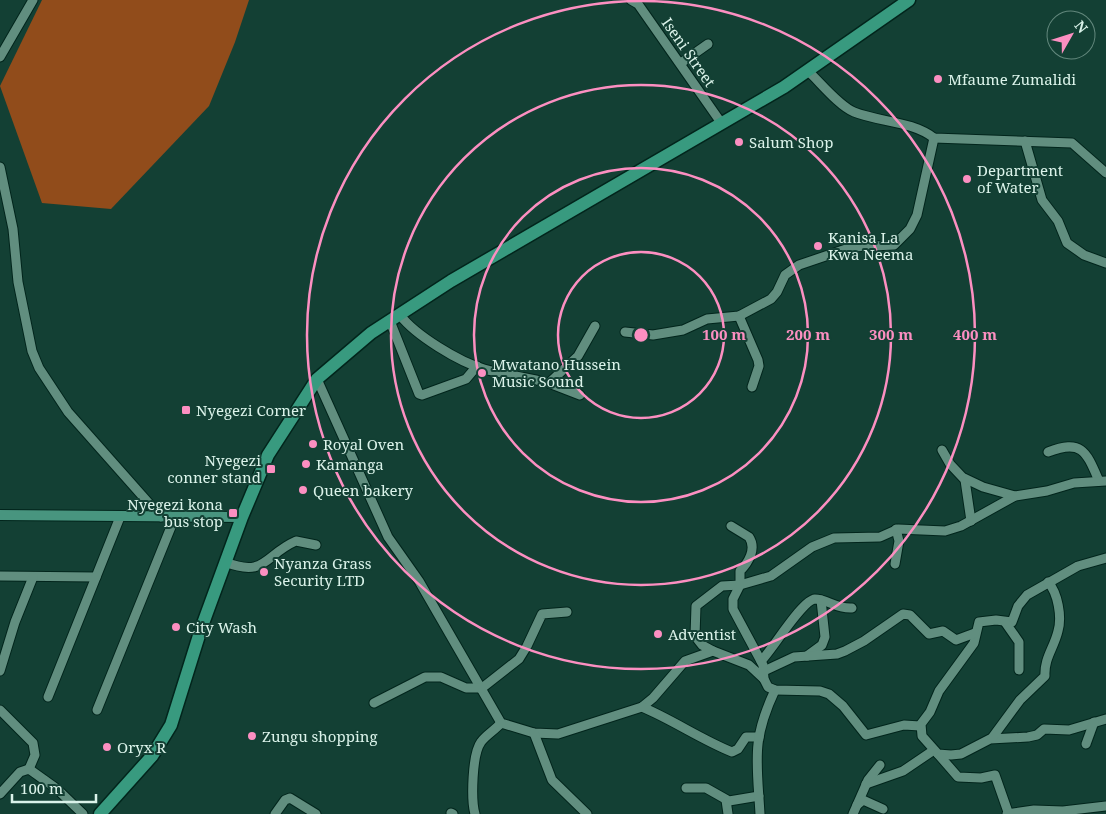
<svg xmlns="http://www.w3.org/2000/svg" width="1106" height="814" font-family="'Noto Serif',serif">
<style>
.forest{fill:#914c1b}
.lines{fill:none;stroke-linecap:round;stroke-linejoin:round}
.minor-casing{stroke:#02251c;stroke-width:11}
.major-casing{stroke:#02251c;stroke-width:12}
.highway-casing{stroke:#02251c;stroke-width:15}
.minor{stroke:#618e7f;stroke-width:9}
.major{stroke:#48957f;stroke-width:10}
.highway{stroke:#389a7f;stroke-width:12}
.ring{fill:none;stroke:#fc8fc1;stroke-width:2.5}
.poi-dot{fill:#fc8fc1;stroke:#134034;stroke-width:2}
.labels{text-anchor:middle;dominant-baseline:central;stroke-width:4;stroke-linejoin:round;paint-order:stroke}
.street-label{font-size:15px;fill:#dbf3ea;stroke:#134034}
.poi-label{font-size:15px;fill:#dbf3ea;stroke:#134034;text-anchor:start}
.centre{fill:#fc8fc1;stroke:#134034;stroke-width:2.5}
.ring-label{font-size:15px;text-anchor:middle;font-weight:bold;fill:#fc8fc1;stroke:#134034;stroke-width:4;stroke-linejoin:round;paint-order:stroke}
</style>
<rect width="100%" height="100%" fill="#134034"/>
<!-- forest -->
<path class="forest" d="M42,0H249L235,42L209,106L111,209L42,203L0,86Z"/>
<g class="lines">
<!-- minor casing -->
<g class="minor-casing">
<g id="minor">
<path d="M631,0L638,4L722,124"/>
<path d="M0,57L33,0"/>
<path d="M681,63L708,44"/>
<path d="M808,71C820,82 839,106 854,112C879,122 912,121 934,138L1072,143L1106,173"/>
<path d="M1025,141L1042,200L1058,221L1067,243L1084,255L1106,263"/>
<path d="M0,167L13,229L18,282L32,351L39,368L68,412L161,517"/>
<path d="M400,315C415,335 459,362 484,369C505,375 527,377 549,383L578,356L595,326"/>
<path d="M739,316L758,360L759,366L752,387"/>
<path d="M390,321L419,394L422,395L466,379L477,366"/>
<path d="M625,332L653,335L683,330L707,319L739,316L771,299L777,292L785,275L799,265L852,247L894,245L910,229L917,215L934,138"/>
<path d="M317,379L388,537L419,581L501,723L534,733L558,734L642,707L653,698L685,661L713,651L702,645L695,636L696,606L722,586L740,585V571C748,563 757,549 749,537L731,526"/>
<path d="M549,383L580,395"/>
<path d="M942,450L950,464L965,480L971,521"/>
<path d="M1048,452C1082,439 1086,451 1099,481"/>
<path d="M964,478L983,487L1015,496"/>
<path d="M1106,558L1078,566L1027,595L1018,606L1012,622L996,620L979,622L974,643L939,691L930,712L921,724L922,736L938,754L951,755L961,754L990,739L1028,737L1037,735L1044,729L1069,730L1106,719"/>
<path d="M225,562C266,578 264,555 296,541L316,545"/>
<path d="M895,564L899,541L896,529"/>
<path d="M0,576L96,577"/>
<path d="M1005,622L1019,642V670"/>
<path d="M713,651L749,665L764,679"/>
<path d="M807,656L822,645L825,637L821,600"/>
<path d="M761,661C773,649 802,600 815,599C827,599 836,609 852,608"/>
<path d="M0,671L15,622L33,577"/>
<path d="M764,671L794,657L837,654L845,651L864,641L903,614L910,615L929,634L943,631L956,640L975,633"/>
<path d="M48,697L120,517"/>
<path d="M374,703L425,677H441L466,688H482L519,659L527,646L542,614L567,612"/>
<path d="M642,707C673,720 700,739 732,752L738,749L746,737H759"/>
<path d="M0,710L33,743L35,755L29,769"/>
<path d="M97,710L175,517"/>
<path d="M920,726L904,725L866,735L843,706L829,694L820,691L775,690L768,687L764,679L763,665L733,609V599L740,585L771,576L812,547L834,538L880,537L898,529L945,531L961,526L1015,496L1047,491L1074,483L1106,481"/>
<path d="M534,733L552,780L587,814"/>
<path d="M992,738L1020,700L1045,676C1044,658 1054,648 1058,631C1062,617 1058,593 1048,582"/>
<path d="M1086,744L1094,722"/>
<path d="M938,754L958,777L981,778L995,775L1008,812"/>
<path d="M866,784L903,771L934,750"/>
<path d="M686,788H706L729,801L759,796"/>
<path d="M0,794L20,772L29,769L57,789L83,814"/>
<path d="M726,800L728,814"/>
<path d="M857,805L868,780L880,765"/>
<path d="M451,813L453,814"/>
<path d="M275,814L285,800L290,798L316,814"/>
<path d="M475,814C471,800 472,754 481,742C486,735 495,730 501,723"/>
<path d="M760,814C757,761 751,741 775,690"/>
<path d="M853,814L857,805L863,800L883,809"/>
<path d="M1007,814L1034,810L1063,811L1106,806"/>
</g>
</g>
<!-- major casing -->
<g class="major-casing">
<path id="major" d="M0,515L242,517"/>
</g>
<!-- highway casing -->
<g class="highway-casing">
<path id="highway" d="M100,814L152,756L171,725L201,629L242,517L268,455L317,379L371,333L451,281L784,87L909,0"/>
</g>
<!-- minor -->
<use href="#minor" class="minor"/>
<!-- major -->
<use href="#major" class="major"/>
<!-- highway -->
<use href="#highway" class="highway"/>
</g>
<!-- distance rings -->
<g class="ring">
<circle cx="641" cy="335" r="83"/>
<circle cx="641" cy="335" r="167"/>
<circle cx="641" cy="335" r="250"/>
<circle cx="641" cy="335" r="334"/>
</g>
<!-- markers -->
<g class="poi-dot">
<circle cx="938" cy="79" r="5"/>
<circle cx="739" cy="142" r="5"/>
<circle cx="967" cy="179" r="5"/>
<circle cx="818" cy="246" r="5"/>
<circle cx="482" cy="373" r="5"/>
<rect x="181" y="405" width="10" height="10" rx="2.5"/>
<circle cx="313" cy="444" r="5"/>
<circle cx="306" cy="464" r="5"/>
<rect x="266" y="464" width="10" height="10" rx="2.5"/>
<circle cx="303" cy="490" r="5"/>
<rect x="228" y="508" width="10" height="10" rx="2.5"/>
<circle cx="264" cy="572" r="5"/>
<circle cx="176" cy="627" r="5"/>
<circle cx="658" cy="634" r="5"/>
<circle cx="252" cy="736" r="5"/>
<circle cx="107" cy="747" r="5"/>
</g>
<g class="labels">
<!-- street labels -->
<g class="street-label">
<text transform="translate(689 52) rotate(55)">Iseni Street</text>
</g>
<!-- poi labels -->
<g class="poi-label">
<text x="948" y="79">Mfaume Zumalidi</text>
<text x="749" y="142">Salum Shop</text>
<text x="977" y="170">Department<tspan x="977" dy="17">of Water</tspan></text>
<text x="828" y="237">Kanisa La<tspan x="828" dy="17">Kwa Neema</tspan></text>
<text x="492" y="364">Mwatano Hussein<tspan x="492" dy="17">Music Sound</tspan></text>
<text x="196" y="410">Nyegezi Corner</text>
<text x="323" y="444">Royal Oven</text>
<text x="261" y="460" text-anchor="end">Nyegezi<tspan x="261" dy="17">conner stand</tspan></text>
<text x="316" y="464">Kamanga</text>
<text x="313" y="490">Queen bakery</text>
<text x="223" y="504" text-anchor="end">Nyegezi kona<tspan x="223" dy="17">bus stop</tspan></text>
<text x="274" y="563">Nyanza Grass<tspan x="274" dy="17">Security LTD</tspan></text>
<text x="186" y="627">City Wash</text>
<text x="668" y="634">Adventist</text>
<text x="262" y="736">Zungu shopping</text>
<text x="117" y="747">Oryx R</text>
</g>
</g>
<circle cx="641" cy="335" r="8" class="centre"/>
<g class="ring-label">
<text x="724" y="340">100 m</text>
<text x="808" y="340">200 m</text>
<text x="891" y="340">300 m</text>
<text x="975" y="340">400 m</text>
</g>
<!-- north arrow -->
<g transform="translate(1071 35) rotate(51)"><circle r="24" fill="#134034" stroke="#63887d"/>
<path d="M0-4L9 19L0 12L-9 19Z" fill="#fc8fc1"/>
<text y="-8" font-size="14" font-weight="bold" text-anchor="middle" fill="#dbf3ea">N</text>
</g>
<!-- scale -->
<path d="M12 794v8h84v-8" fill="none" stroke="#dbf3ea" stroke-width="2.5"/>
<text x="20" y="794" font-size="15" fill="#dbf3ea" stroke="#134034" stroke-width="4" paint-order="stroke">100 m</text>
</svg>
